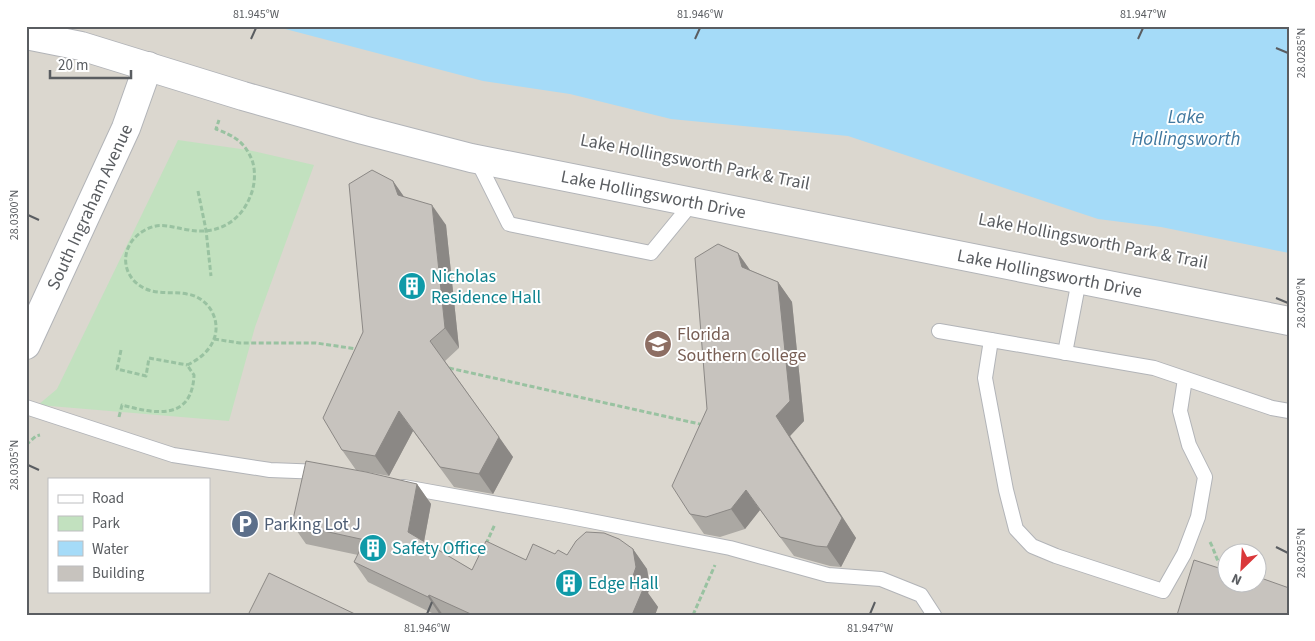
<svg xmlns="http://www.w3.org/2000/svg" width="1315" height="641" font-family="'Source Sans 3',sans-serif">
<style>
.education{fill:#dbd7cf;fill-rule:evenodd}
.green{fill:#c2e1bf}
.water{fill:#a5dbf8}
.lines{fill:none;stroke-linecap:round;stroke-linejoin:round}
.service-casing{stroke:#b2b4b8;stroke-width:16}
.tertiary-casing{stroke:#b2b4b8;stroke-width:30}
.path{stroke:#99c2a1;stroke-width:3;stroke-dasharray:5 2.5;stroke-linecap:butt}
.service{stroke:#fff;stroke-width:14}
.tertiary{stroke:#fff;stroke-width:28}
.wall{fill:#aba8a3}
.shaded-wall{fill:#8b8885}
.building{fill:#c7c3be;stroke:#8b8885}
.ticks{fill:none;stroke:#5a5d61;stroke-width:2}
.labels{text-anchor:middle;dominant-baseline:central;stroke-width:4;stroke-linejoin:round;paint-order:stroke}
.street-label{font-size:18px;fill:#5a5d61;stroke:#fff}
.culture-label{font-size:18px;fill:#0d838f;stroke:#fff;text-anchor:start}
.education-label{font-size:18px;fill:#785e54;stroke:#fff;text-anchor:start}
.service-label{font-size:18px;fill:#4e5e75;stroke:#fff;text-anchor:start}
.water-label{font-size:19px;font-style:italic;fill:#41789f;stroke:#fff}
.neatline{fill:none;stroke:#5a5d61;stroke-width:2}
.ticks-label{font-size:12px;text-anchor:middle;fill:#5a5d61}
</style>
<rect width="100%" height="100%" fill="#ebe8e1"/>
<!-- education -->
<path class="education" d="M26,26H437L1289,209V615H26ZM49,480H209V592H49ZM1228,554H1258V584H1228Z"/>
<!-- green -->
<path class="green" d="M178,140L248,150L314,165L255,327L229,421L38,405L57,389Z"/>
<!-- water -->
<path class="water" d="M274,26H1289V253L1161,227L1098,219L848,136L671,119L570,94L483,81Z"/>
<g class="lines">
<!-- service casing -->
<g class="service-casing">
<g id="service">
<path d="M477,160L509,224L651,253L692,203"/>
<path d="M939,331L1154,368L1272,408L1289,411"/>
<path d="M991,340L985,378L1006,490L1016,529L1032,546L1056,556L1163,591L1184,554L1198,517L1205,477L1189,445L1180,411L1185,379"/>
<path d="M1065,353L1079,280"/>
<path d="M26,407L173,455L270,470L322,472"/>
<path d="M404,487L560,515L730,548L828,575L881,579L921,595L934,615"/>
</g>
</g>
<!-- tertiary casing -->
<g class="tertiary-casing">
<g id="tertiary">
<path id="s1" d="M26,35L81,46L243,96L363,130L471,158L1289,321"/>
<path id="s2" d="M26,345L126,128L148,66"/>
</g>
</g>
<!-- path -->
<g class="path">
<path d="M198,191L206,230L211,276"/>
<path d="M214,339L240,343H316L357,349"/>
<path d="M121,350L117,369L146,376L149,358L187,365"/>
<path d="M449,368L704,425"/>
<path d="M119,417L122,405C155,414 192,421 194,375L187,365C200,359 211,350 215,336C220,317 207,297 187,294C173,291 160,295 146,289C119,277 119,244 145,230C161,221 173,228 189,230C217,235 240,222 250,197C255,186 256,171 252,160C244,141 234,136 216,129L219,120"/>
<path d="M26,445L36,436L40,435"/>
<path d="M1210,542C1216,553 1217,566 1228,573"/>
<path d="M486,544L495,524"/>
<path d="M693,615L715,565"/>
</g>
<!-- service -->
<use href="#service" class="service"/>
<!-- tertiary -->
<use href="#tertiary" class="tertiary"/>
</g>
<!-- wall -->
<g class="wall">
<path d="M393,181L404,197L446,225L459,348L445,361L513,457L493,494L454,487L413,431L389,476L356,470L342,450L363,332Z"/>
<path d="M738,253L750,270L778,282L792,302L804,421L790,436L856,538L841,567L830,566L794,556L760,510L745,529L720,537L704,534L690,514L707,409Z"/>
<path d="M417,484L431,504L424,542L472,570L555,554L567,555L633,549L647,569L650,587L648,593L658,607L655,615H436L368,582L354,562L358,555L306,544L292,524Z"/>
</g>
<!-- shaded-wall -->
<g class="shaded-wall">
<path d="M393,181L407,201L398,195Z"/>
<path d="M432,205L446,225L459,348L445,328Z"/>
<path d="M738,253L752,273L742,267Z"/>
<path d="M778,282L792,302L804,421L790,436L856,538L841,567L827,547L776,416Z"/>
<path d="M399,411L413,431L389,476L375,456Z"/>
<path d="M499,437L513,457L493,494L479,474Z"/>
<path d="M417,484L431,504L422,552L408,532Z"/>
<path d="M746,490L760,510L745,529L731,509Z"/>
<path d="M633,549L647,569L650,587L648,593L658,607L655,615H632L631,582Z"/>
<path d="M429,595L443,615H440L428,597Z"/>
</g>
<!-- building -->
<g class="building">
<path d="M372,170L393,181L398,195L432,205L445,328L430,341L499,437L479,474L440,467L399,411L375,456L342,450L323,418L363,332L349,184Z"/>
<path d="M718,244L738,253L742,267L778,282L790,401L776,416L842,518L827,547L816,546L780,537L746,490L731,509L706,517L690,514L672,486L707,409L695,258Z"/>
<path d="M306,461L366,472L417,484L408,532L472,570L486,541L526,560L533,544L555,554L558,550L567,555L576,541L586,532L604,533L619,539L633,549L636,567L631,582L644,587L632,615H473L429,595L428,597L354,562L365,540L292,524Z"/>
<path d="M1194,560L1228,571V584H1258V577L1289,588V615H1177Z"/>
<path d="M269,573L357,615H248Z"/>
</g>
<!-- ticks -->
<path class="ticks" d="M251,39L256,28M695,39L700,28M1138,39L1143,28M1276,48L1288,53M28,215L39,220M1276,298L1288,303M28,465L39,470M1276,547L1288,553M427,614L432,602M870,614L875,602"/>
<!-- icons -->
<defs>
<g id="building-disc" transform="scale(1.4375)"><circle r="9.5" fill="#0f9aa8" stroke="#fff"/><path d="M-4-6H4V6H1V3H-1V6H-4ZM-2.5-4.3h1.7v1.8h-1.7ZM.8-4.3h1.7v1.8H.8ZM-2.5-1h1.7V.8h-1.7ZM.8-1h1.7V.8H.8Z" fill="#fff"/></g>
<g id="university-disc" transform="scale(1.4375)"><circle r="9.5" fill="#8d6e63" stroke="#fff"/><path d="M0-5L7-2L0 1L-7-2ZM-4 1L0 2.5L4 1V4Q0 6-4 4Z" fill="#fff"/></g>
<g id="parking-disc" transform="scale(1.4375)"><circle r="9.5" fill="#5c6f8a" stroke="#fff"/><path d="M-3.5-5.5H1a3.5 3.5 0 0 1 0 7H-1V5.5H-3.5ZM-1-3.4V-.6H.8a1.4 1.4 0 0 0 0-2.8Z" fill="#fff"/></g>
</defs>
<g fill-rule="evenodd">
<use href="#building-disc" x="412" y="286"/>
<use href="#university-disc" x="658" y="344"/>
<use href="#parking-disc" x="245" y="524"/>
<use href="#building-disc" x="373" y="548"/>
<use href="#building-disc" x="569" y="583"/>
</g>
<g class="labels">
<!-- street labels -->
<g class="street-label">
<text transform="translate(695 162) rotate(11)">Lake Hollingsworth Park &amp; Trail</text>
<text stroke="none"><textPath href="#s1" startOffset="648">Lake Hollingsworth Drive</textPath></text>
<text stroke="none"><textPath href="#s2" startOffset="152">South Ingraham Avenue</textPath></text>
<text transform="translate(1093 241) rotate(11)">Lake Hollingsworth Park &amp; Trail</text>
<text stroke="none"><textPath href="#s1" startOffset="1052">Lake Hollingsworth Drive</textPath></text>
</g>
<!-- culture labels -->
<g class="culture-label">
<text x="431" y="276">Nicholas<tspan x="431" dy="21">Residence Hall</tspan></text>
<text x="392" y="548">Safety Office</text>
<text x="588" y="583">Edge Hall</text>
</g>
<!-- education labels -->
<g class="education-label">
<text x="677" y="334">Florida<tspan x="677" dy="21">Southern College</tspan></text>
</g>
<!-- service labels -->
<g class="service-label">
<text x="264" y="524">Parking Lot J</text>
</g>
<!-- water labels -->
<g class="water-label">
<text x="1186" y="117">Lake<tspan x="1186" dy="22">Hollingsworth</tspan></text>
</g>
</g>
<!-- border -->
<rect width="1315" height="641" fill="none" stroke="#ffffff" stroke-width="55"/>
<!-- legend -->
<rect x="48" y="478" width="162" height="115" fill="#ffffff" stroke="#bdbec0"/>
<rect x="58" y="495" width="25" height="8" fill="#ffffff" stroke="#bdbec0"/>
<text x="92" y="503" font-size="15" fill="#5a5d61">Road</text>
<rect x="58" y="516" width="25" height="15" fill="#c2e1bf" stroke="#bdbec0"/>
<text x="92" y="528" font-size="15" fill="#5a5d61">Park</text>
<rect x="58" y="541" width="25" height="15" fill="#a5dbf8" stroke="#bdbec0"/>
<text x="92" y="554" font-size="15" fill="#5a5d61">Water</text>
<rect x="58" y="566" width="25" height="15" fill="#c7c3be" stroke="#bdbec0"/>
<text x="92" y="578" font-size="15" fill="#5a5d61">Building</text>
<!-- north arrow -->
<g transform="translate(1242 568) rotate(205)"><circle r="24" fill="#ffffff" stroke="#bdbec0"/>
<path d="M0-4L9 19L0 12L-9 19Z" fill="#da383a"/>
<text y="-8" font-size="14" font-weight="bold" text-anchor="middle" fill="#5a5d61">N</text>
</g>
<!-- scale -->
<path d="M50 70v8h81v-8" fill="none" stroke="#5a5d61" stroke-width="2.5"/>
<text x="58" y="70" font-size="15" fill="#5a5d61" stroke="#ffffff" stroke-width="4" paint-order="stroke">20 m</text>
<rect x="28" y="28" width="1260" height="586" class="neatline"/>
<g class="ticks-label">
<text x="256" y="18">81.945°W</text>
<text x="700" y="18">81.946°W</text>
<text x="1143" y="18">81.947°W</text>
<text transform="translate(1301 53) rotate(-90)" y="4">28.0285°N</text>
<text transform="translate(14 215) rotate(-90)" y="4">28.0300°N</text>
<text transform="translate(1301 303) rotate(-90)" y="4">28.0290°N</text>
<text transform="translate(14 465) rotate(-90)" y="4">28.0305°N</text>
<text transform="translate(1301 553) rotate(-90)" y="4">28.0295°N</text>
<text x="427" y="632">81.946°W</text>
<text x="870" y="632">81.947°W</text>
</g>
</svg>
